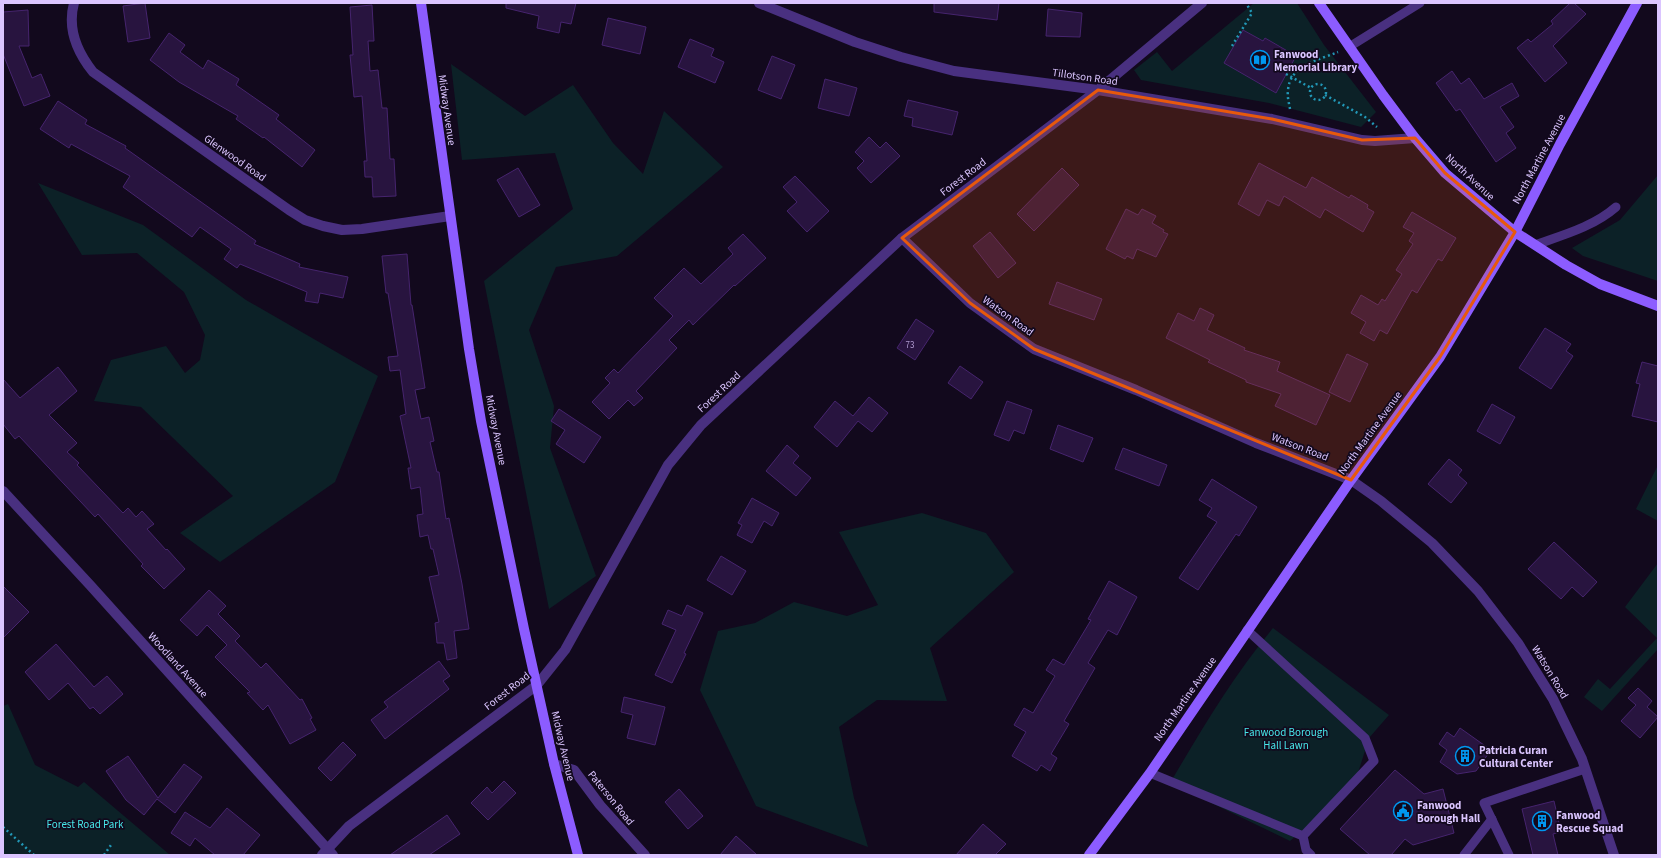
<svg xmlns="http://www.w3.org/2000/svg" width="1661" height="858" font-family="'Source Sans 3',sans-serif">
<style>
.green{fill:#0c2127;fill-rule:evenodd}
.building{fill:#28143f;stroke:#46246e}
.lines{fill:none;stroke-linecap:round;stroke-linejoin:round}
.path{stroke:#2298b7;stroke-width:2.5;stroke-dasharray:2 3;stroke-linecap:butt}
.lane{stroke:#493080;stroke-width:9}
.street{stroke:#493080;stroke-width:10}
.secondary{stroke:#8c5cff;stroke-width:10}
.marked{fill:#e8590c;fill-opacity:0.2;stroke:#e8590c;stroke-width:3;stroke-linejoin:round}
.labels{text-anchor:middle;dominant-baseline:central;stroke-width:3.5;stroke-linejoin:round;paint-order:stroke}
.number-label{font-size:9px;fill:#ae99cf}
.poi-label{font-size:11px;font-weight:bold;fill:#dbc5ff;stroke:#12091d;text-anchor:start}
.street-label{font-size:11px;fill:#dbc5ff;stroke:#12091d}
.park-label{font-size:11px;fill:#47e6e9;stroke:#12091d}
</style>
<rect width="100%" height="100%" fill="#12091d"/>
<!-- green -->
<g class="green">
<path d="M1254,3H1297L1324,45L1376,112L1361,127L1269,103L1141,80L1134,70L1157,52L1172,71ZM1243,30L1263,41L1265,38L1296,56L1276,93L1225,63Z"/>
<path d="M451,64L525,116L573,85L613,143L643,174L664,111L723,167L617,256L556,267L529,330L554,406L550,448L596,576L549,609L484,281L573,209L555,153L462,160Z"/>
<path d="M1658,175V281L1583,256L1572,248L1620,220Z"/>
<path d="M38,183L143,225L246,300L378,376L335,482L220,562L180,533L233,496L141,407L94,401L111,360L166,346L185,373L200,360L205,335L184,292L137,253L82,255Z"/>
<path d="M1658,465V521L1636,509Z"/>
<path d="M922,513L986,533L1014,572L930,648L947,701L877,700L839,727L854,798L868,847L756,806L700,690L718,631L755,623L794,602L847,616L878,605L839,532Z"/>
<path d="M1658,563V649L1602,711L1584,697L1598,679L1610,689L1657,638L1625,607Z"/>
<path d="M1273,628L1389,715L1369,738L1358,773L1317,818L1290,841L1170,783C1202,729 1233,676 1273,628Z"/>
<path d="M8,704L35,765L78,787L84,782L170,855H3V706Z"/>
</g>
<!-- building -->
<g class="building">
<path d="M145,3L150,38L128,42L123,6Z"/>
<path d="M506,3H576L571,24L561,22L559,33L537,28L539,16L506,8Z"/>
<path d="M934,3H999L997,20L934,12Z"/>
<path d="M1570,3H1574L1586,14L1553,46L1567,63L1545,82L1517,48L1528,39L1531,42L1553,24L1551,21Z"/>
<path d="M372,5L374,41H368L370,71L378,70L382,108H387L390,159H394L396,196L373,197L372,177H365L364,161H367L362,96L354,97L350,55H353L350,7Z"/>
<path d="M1048,9L1082,13L1080,37L1046,36Z"/>
<path d="M28,10L29,46H19L32,78L41,74L50,96L24,106L3,54V12Z"/>
<path d="M608,18L646,27L640,54L602,45Z"/>
<path d="M1243,30L1263,41L1265,38L1296,56L1276,93L1224,63Z"/>
<path d="M169,33L185,45L180,52L203,69L208,60L239,79L236,85L279,115L276,119L315,150L302,167L264,137L263,138L236,119L238,116L179,82L150,60Z"/>
<path d="M690,39L714,49L711,56L724,62L715,83L678,67Z"/>
<path d="M772,56L795,65L781,99L758,90Z"/>
<path d="M1452,71L1461,84L1469,78L1484,99L1512,83L1519,96L1500,107L1514,127L1506,133L1516,148L1496,162L1460,109L1456,111L1436,83Z"/>
<path d="M825,79L857,88L849,116L818,108Z"/>
<path d="M908,100L958,112L952,135L912,126L913,118L904,116Z"/>
<path d="M58,101L87,120L85,124L126,146L125,148L256,241L254,244L300,264L299,267L348,277L343,298L320,293L318,303L305,301L307,292L240,264L237,268L224,259L231,249L200,227L192,237L123,187L130,176L71,144L69,148L40,129Z"/>
<path d="M869,137L880,148L886,142L900,156L871,183L857,168L864,161L855,152Z"/>
<path d="M1259,163L1306,188L1312,177L1349,198L1351,195L1368,205L1367,208L1374,212L1363,232L1325,209L1320,218L1284,196L1279,206L1267,200L1259,216L1238,204Z"/>
<path d="M518,168L540,205L519,217L497,180Z"/>
<path d="M1062,168L1079,185L1034,231L1017,214Z"/>
<path d="M795,176L829,211L807,232L787,211L797,202L783,187Z"/>
<path d="M1126,209L1138,215L1142,209L1156,216L1152,223L1164,230L1163,232L1168,234L1156,257L1137,249L1133,259L1127,256L1125,259L1106,249Z"/>
<path d="M1412,212L1456,238L1442,261L1438,259L1417,293L1412,290L1387,334L1380,330L1374,341L1360,333L1366,322L1351,313L1361,295L1378,305L1382,299L1385,301L1402,274L1396,270L1413,244L1409,241L1414,233L1403,227Z"/>
<path d="M990,232L1016,263L998,278L973,246Z"/>
<path d="M743,234L766,258L735,286L734,285L693,325L689,320L669,340L677,348L636,391L643,398L634,406L628,400L609,419L592,402L610,383L605,378L614,369L618,373L673,316L654,298L684,268L701,284L733,254L728,248Z"/>
<path d="M407,254L411,305H412L425,388L415,390L421,419L429,417L434,441L430,442L437,472H439L446,519L449,518L462,584L469,629L454,631L457,658L447,660L444,643H437L435,623L439,622L429,577L439,575L433,549H431L428,535L420,537L417,515L423,514L420,487L411,489L408,468H411L400,416L406,414L400,370L390,371L388,357L398,356L388,293H386L382,256Z"/>
<path d="M1057,282L1102,299L1094,320L1049,304Z"/>
<path d="M1200,308L1214,315L1207,330L1245,348L1244,350L1280,362L1277,371L1330,395L1316,425L1275,406L1281,394L1246,382V380L1208,362L1210,360L1166,338L1178,313L1194,321Z"/>
<path d="M916,319L934,331L915,360L897,348Z"/>
<path d="M1545,328L1571,344L1566,351L1573,356L1551,389L1519,368Z"/>
<path d="M1347,354L1368,364L1350,402L1329,392Z"/>
<path d="M1642,362L1658,366V422L1632,416L1640,384L1636,383Z"/>
<path d="M960,366L983,382L971,399L948,383Z"/>
<path d="M58,367L77,391L49,415L77,443L67,452L79,463L77,465L123,513L128,508L136,517L142,511L154,524L147,529L166,550L167,549L185,569L164,589L141,566L143,564L98,514L95,517L19,436L15,439L3,424V379L20,398Z"/>
<path d="M869,397L888,413L872,432L858,421L837,447L814,427L835,401L853,416Z"/>
<path d="M1007,401L1032,410L1024,434L1014,430L1009,441L994,435Z"/>
<path d="M1492,404L1515,417L1500,444L1477,431Z"/>
<path d="M559,409L601,437L584,463L556,444L565,430L551,421Z"/>
<path d="M1058,425L1093,438L1083,462L1050,449Z"/>
<path d="M787,445L799,456L793,463L811,478L796,496L766,471Z"/>
<path d="M1123,448L1167,465L1159,486L1115,469Z"/>
<path d="M1449,459L1462,470L1458,475L1467,483L1451,503L1428,484Z"/>
<path d="M1212,479L1257,507L1239,536L1236,534L1198,590L1179,578L1217,522L1207,516L1212,508L1199,500Z"/>
<path d="M752,498L779,513L772,526L764,521L752,543L737,535L742,525L738,523Z"/>
<path d="M1554,542L1597,582L1583,597L1572,587L1561,599L1528,569Z"/>
<path d="M721,556L746,571L732,595L707,580Z"/>
<path d="M1109,581L1137,597L1117,635L1108,630L1088,663L1095,668L1064,721L1069,724L1051,754L1057,758L1050,771L1041,765L1037,771L1012,756L1026,732L1014,725L1024,708L1033,713L1055,676L1046,670L1053,659L1064,665L1091,620L1088,619Z"/>
<path d="M3,586L29,612L3,638Z"/>
<path d="M209,590L226,606L218,614L240,636L235,641L261,668L266,663L300,700L302,699L312,718L310,719L316,730L290,744L268,705L263,710L247,693L250,692L215,657L227,645L207,625L197,636L180,620Z"/>
<path d="M687,605L703,613L684,653L686,654L672,683L655,675L676,630L662,624L668,610L682,616Z"/>
<path d="M56,644L94,687L107,676L123,694L100,714L93,707L90,709L68,683L49,700L25,672Z"/>
<path d="M439,661L450,676L443,681L449,689L385,739L371,720L388,707L384,702Z"/>
<path d="M1638,688L1652,701L1647,707L1658,717L1640,738L1621,721L1636,705L1628,698Z"/>
<path d="M624,697L665,707L655,745L627,738L633,715L621,712Z"/>
<path d="M1460,728L1491,750L1476,771L1457,774L1440,762L1447,750L1439,744L1447,732L1454,737Z"/>
<path d="M343,742L356,755L331,781L318,768Z"/>
<path d="M128,756L158,798L184,764L202,777L175,813L157,799L144,815L126,800L106,771Z"/>
<path d="M1395,770L1424,794L1443,789L1454,833L1413,845L1405,839L1391,855H1370L1340,829Z"/>
<path d="M504,781L516,793L488,820L471,803L487,787L492,793Z"/>
<path d="M679,789L703,816L688,829L665,802Z"/>
<path d="M1554,801L1561,832L1553,834L1558,855H1533L1522,809Z"/>
<path d="M227,808L260,835L243,855H215L195,838L190,846L171,833L185,812L210,828Z"/>
<path d="M447,815L460,834L429,855H390Z"/>
<path d="M983,824L1006,844L995,855H956Z"/>
<path d="M736,836L757,855H720Z"/>
</g>
<g class="lines">
<!-- path -->
<g class="path">
<path d="M1232,46L1252,13L1246,3"/>
<path d="M1286,74L1311,88"/>
<circle cx="1318" cy="92" r="8"/>
<path d="M1325,95L1365,117L1377,127"/>
<path d="M1290,109C1289,103 1287,96 1288,91C1289,65 1319,60 1338,52"/>
<path d="M3,827L34,855"/>
<path d="M104,855L111,845"/>
</g>
<!-- lane -->
<g class="lane">
<path d="M1349,47L1420,3"/>
<path d="M1535,245C1563,235 1593,227 1616,207"/>
<path d="M1247,630L1365,738L1374,761L1303,836L1306,850L1311,855"/>
<path d="M1150,773L1303,836"/>
<path d="M1464,855L1492,819"/>
<path d="M1509,855L1484,803L1585,769"/>
</g>
<!-- street -->
<g class="street">
<path d="M74,3C67,29 77,52 93,72L289,210L305,220L323,226L342,230L362,229L450,216"/>
<path d="M759,3L855,42L901,57L954,71L1098,90L1272,119L1362,140L1375,141L1415,138"/>
<path d="M902,238L970,303L1034,349L1136,390L1256,443L1351,480L1381,501L1432,543L1478,591L1518,643L1553,699L1582,759L1614,855"/>
<path d="M3,491L90,585L333,855"/>
<path d="M554,764L574,770L600,805L645,855"/>
<path d="M322,855L349,826L537,685L565,650L668,465L701,425L902,238L1098,90L1202,3"/>
</g>
<!-- secondary -->
<g class="secondary">
<path d="M421,3L469,349L481,421L524,629L554,764L578,855"/>
<path d="M1319,3L1383,95L1415,138L1445,173L1515,232L1566,265L1600,284L1658,306"/>
<path d="M1089,855L1150,773L1351,480L1440,357L1515,232L1560,144L1637,3"/>
</g>
</g>
<!-- marked area -->
<path class="marked" d="M1098,90L1272,119L1362,140L1415,138L1445,173L1515,232L1440,357L1351,480L1034,349L970,303L902,238Z"/>
<!-- icons -->
<defs>
<g id="library-ring" transform="scale(1)"><circle r="9.5" fill="#12091d" stroke="#0098f0" stroke-width="1.5"/><path d="M-6-4Q-3-5.5-.7-3.5V5Q-3 3-6 4ZM6-4Q3-5.5 .7-3.5V5Q3 3 6 4Z" fill="#0098f0"/></g>
<g id="building-ring" transform="scale(1)"><circle r="9.5" fill="#12091d" stroke="#0098f0" stroke-width="1.5"/><path d="M-4-6H4V6H1V3H-1V6H-4ZM-2.5-4.3h1.7v1.8h-1.7ZM.8-4.3h1.7v1.8H.8ZM-2.5-1h1.7V.8h-1.7ZM.8-1h1.7V.8H.8Z" fill="#0098f0"/></g>
<g id="civic-ring" transform="scale(1)"><circle r="9.5" fill="#12091d" stroke="#0098f0" stroke-width="1.5"/><path d="M-.6-6.5H3V-4.5H.6V-3L4-1V1h2V6H-6V1h2V-1L-.6-3ZM-1.2 2.5V6h2.4V2.5Z" fill="#0098f0"/></g>
</defs>
<g fill-rule="evenodd">
<use href="#library-ring" x="1260" y="60"/>
<use href="#building-ring" x="1465" y="756"/>
<use href="#civic-ring" x="1403" y="811"/>
<use href="#building-ring" x="1542" y="821"/>
</g>
<g class="labels">
<!-- number labels -->
<g class="number-label">
<text x="910" y="345">73</text>
</g>
<!-- poi labels -->
<g class="poi-label">
<text x="1274" y="54">Fanwood<tspan x="1274" dy="13">Memorial Library</tspan></text>
<text x="1479" y="750">Patricia Curan<tspan x="1479" dy="13">Cultural Center</tspan></text>
<text x="1417" y="805">Fanwood<tspan x="1417" dy="13">Borough Hall</tspan></text>
<text x="1556" y="815">Fanwood<tspan x="1556" dy="13">Rescue Squad</tspan></text>
</g>
<!-- street labels -->
<g class="street-label">
<text transform="translate(1085 77) rotate(8)">Tillotson Road</text>
<text transform="translate(447 110) rotate(82)">Midway Avenue</text>
<text transform="translate(235 158) rotate(35)">Glenwood Road</text>
<text transform="translate(1539 159) rotate(-62)">North Martine Avenue</text>
<text transform="translate(963 177) rotate(-37)">Forest Road</text>
<text transform="translate(1470 177) rotate(43)">North Avenue</text>
<text transform="translate(1008 316) rotate(36)">Watson Road</text>
<text transform="translate(719 392) rotate(-43)">Forest Road</text>
<text transform="translate(496 430) rotate(79)">Midway Avenue</text>
<text transform="translate(1370 433) rotate(-54)">North Martine Avenue</text>
<text transform="translate(1300 447) rotate(21)">Watson Road</text>
<text transform="translate(178 665) rotate(48)">Woodland Avenue</text>
<text transform="translate(1550 672) rotate(59)">Watson Road</text>
<text transform="translate(507 691) rotate(-38)">Forest Road</text>
<text transform="translate(1185 699) rotate(-55)">North Martine Avenue</text>
<text transform="translate(563 746) rotate(77)">Midway Avenue</text>
<text transform="translate(611 798) rotate(51)">Paterson Road</text>
</g>
<!-- park labels -->
<g class="park-label">
<text x="1286" y="732">Fanwood Borough<tspan x="1286" dy="13">Hall Lawn</tspan></text>
<text x="85" y="824">Forest Road Park</text>
</g>
</g>
<!-- border -->
<rect width="1661" height="858" fill="none" stroke="#dbc5ff" stroke-width="8"/>
</svg>
